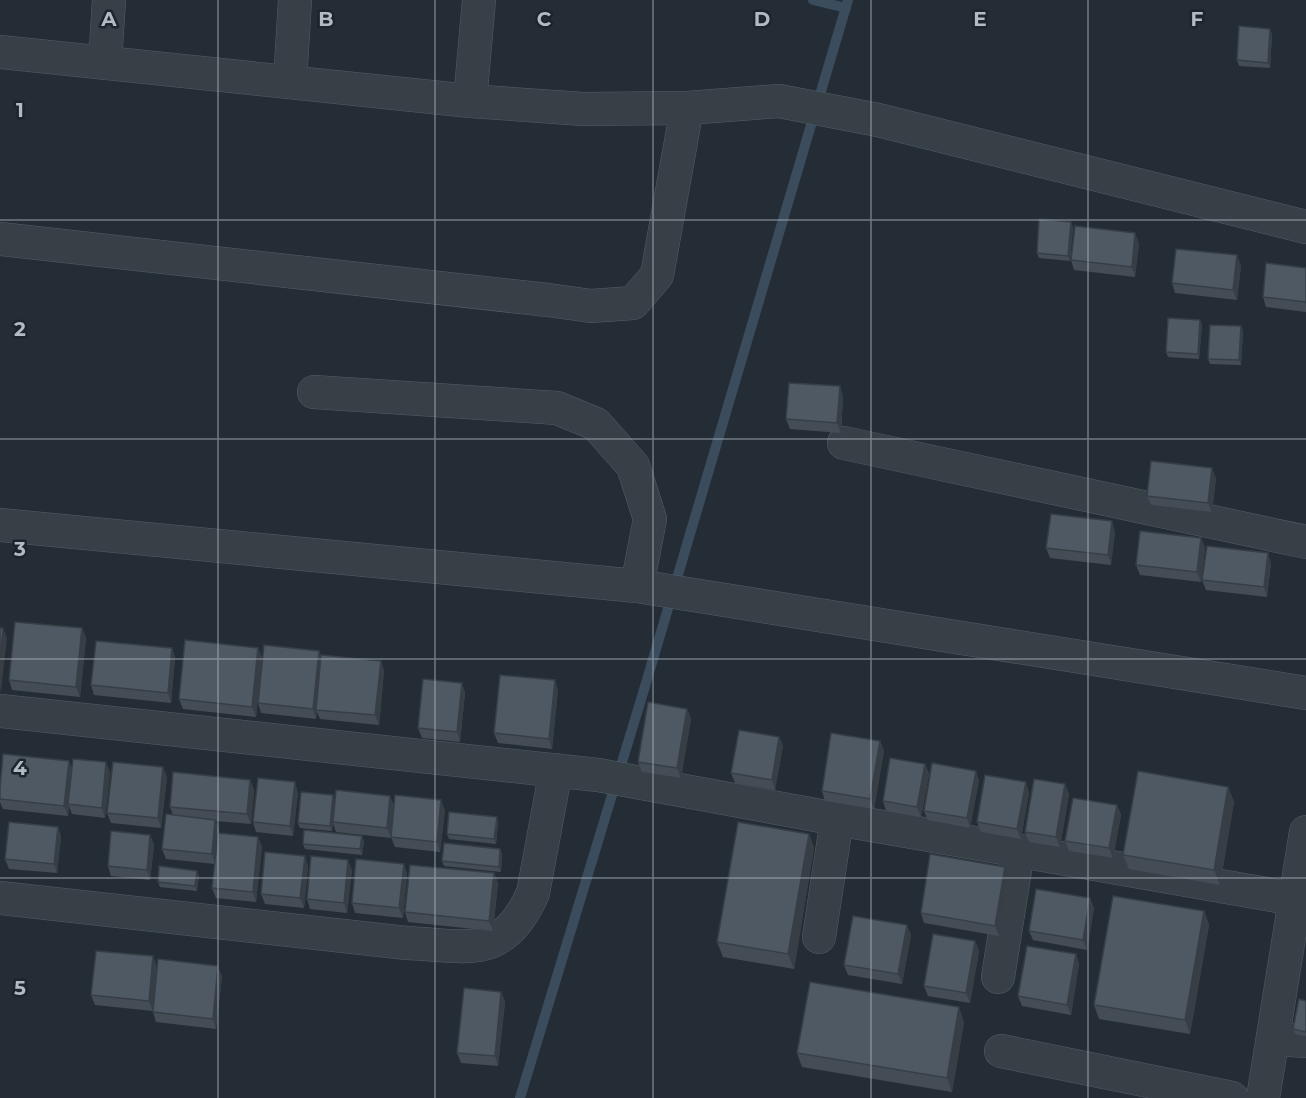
<svg xmlns="http://www.w3.org/2000/svg" width="1306" height="1098" font-family="Montserrat,sans-serif">
<style>
.lines{fill:none;stroke-linecap:round;stroke-linejoin:round}
.stream{stroke:#3b4c5d;stroke-width:10}
.minor-casing{stroke:#555d65;stroke-width:34}
.minor{stroke:#373f47;stroke-width:33}
.wall{fill:#444d56}
.shaded-wall{fill:#373e46}
.building{fill:#4f5964;stroke:#373e46;stroke-width:1.5}
.grid{fill:none;stroke:#b2bac3;stroke-width:1.5;stroke-opacity:0.55}
.grid-label{font-size:20px;text-anchor:middle;font-weight:bold;fill:#b2bac3;stroke:#1c242c;stroke-width:5;stroke-linejoin:round;paint-order:stroke}
</style>
<rect width="100%" height="100%" fill="#242d36"/>
<g class="lines">
<!-- stream -->
<g class="stream">
<path d="M813,0L846,8"/>
<path d="M520,1098L643,693L848,0"/>
</g>
<!-- minor casing -->
<g class="minor-casing">
<g id="minor">
<path d="M0,52L470,101L583,109L687,108L779,101L878,120L1306,227"/>
<path d="M105,63L109,0"/>
<path d="M290,82L295,0"/>
<path d="M470,101L479,0"/>
<path d="M0,239L548,300L591,306L633,303L657,275L687,108"/>
<path d="M314,392L557,408L596,424L633,466L650,519L637,586"/>
<path d="M844,443L1306,542"/>
<path d="M0,525L637,586L1306,693"/>
<path d="M0,711L598,775L837,819L1295,899"/>
<path d="M0,898L407,943C469,946 503,960 533,893L556,770"/>
<path d="M819,937L837,819"/>
<path d="M998,977L1018,851"/>
<path d="M1274,1039L1306,1041"/>
<path d="M1001,1051L1232,1098"/>
<path d="M1263,1098L1306,832"/>
</g>
</g>
<!-- minor -->
<use href="#minor" class="minor"/>
</g>
<!-- wall -->
<g class="wall">
<path d="M1272,34L1270,68L1239,66L1237,60Z"/>
<path d="M1073,227L1070,261L1039,258L1037,253Z"/>
<path d="M1139,243L1135,277L1074,270L1071,260Z"/>
<path d="M1241,265L1237,300L1175,293L1172,283Z"/>
<path d="M1306,268V312L1266,307L1263,297Z"/>
<path d="M1200,320L1202,325L1199,359L1168,357L1166,352Z"/>
<path d="M1241,326L1243,331L1241,365L1210,364L1208,359Z"/>
<path d="M843,396L841,433L790,429L786,419Z"/>
<path d="M1216,478L1212,512L1151,505L1147,496Z"/>
<path d="M1115,531L1111,565L1050,558L1046,548Z"/>
<path d="M1201,538L1205,548L1201,582L1140,575L1136,565Z"/>
<path d="M1271,563L1267,597L1206,590L1202,580Z"/>
<path d="M82,628L86,638L80,697L12,690L9,680Z"/>
<path d="M172,648L175,658L171,703L94,695L91,685Z"/>
<path d="M258,648L262,658L256,717L183,709L179,699Z"/>
<path d="M319,651L321,657L381,661L384,671L379,725L320,719L317,712L316,719L261,713L258,703Z"/>
<path d="M462,683L465,693L460,742L422,738L418,728Z"/>
<path d="M558,690L552,749L498,743L494,733Z"/>
<path d="M687,709L691,719L681,778L642,772L638,762Z"/>
<path d="M779,737L783,746L775,790L735,783L731,773Z"/>
<path d="M880,741L884,751L874,809L825,801L822,791Z"/>
<path d="M69,761L72,769L110,772L105,818L72,814L69,806L68,816L3,809L0,802V788Z"/>
<path d="M925,764L929,774L921,817L886,811L883,801Z"/>
<path d="M167,777L161,828L111,823L107,813Z"/>
<path d="M250,780L254,790L251,824L216,821L219,830V833L258,837L262,847L256,902L216,898L212,888L215,864L166,859L162,849L173,815L170,807Z"/>
<path d="M979,780L970,828L928,820L924,811Z"/>
<path d="M1065,784L1069,794L1060,847L1029,842L1025,832Z"/>
<path d="M1228,787L1234,802L1220,885L1129,869L1123,855Z"/>
<path d="M298,792L293,836L256,832L253,822Z"/>
<path d="M1029,792L1021,839L981,832L977,822Z"/>
<path d="M390,796L394,806L391,838L336,832L333,823L332,831L300,828L298,823L335,799Z"/>
<path d="M1117,805L1121,815L1113,858L1069,851L1065,841Z"/>
<path d="M445,810L440,852L395,847L391,837Z"/>
<path d="M498,822L496,844L449,839L447,834Z"/>
<path d="M58,827L61,837L57,873L9,869L5,859Z"/>
<path d="M809,834L814,848L794,969L723,957L717,942Z"/>
<path d="M150,835L154,845L150,880L111,876L108,866Z"/>
<path d="M364,841L362,855L305,849L303,844Z"/>
<path d="M500,849L502,854L501,872L444,866L442,861Z"/>
<path d="M308,866L304,908L265,904L261,894Z"/>
<path d="M352,870L347,913L310,909L307,899Z"/>
<path d="M407,873L403,918L355,913L352,903Z"/>
<path d="M494,873L498,883L493,931L408,922L405,912Z"/>
<path d="M199,876L197,891L160,887L158,882Z"/>
<path d="M1009,877L999,936L924,923L921,913Z"/>
<path d="M1090,898L1094,908L1087,950L1033,940L1029,931Z"/>
<path d="M1204,911L1209,925L1190,1034L1099,1019L1094,1005Z"/>
<path d="M911,935L902,984L848,975L844,965Z"/>
<path d="M975,941L979,951L970,1003L928,996L924,986Z"/>
<path d="M1076,954L1079,964L1071,1015L1022,1006L1018,996Z"/>
<path d="M157,966L153,1011L95,1005L91,995Z"/>
<path d="M222,976L216,1029L156,1022L153,1012Z"/>
<path d="M501,992L505,1002L498,1066L461,1063L457,1053Z"/>
<path d="M1306,1001V1036L1295,1034L1293,1029Z"/>
<path d="M964,1022L952,1092L802,1067L797,1053Z"/>
</g>
<!-- shaded-wall -->
<g class="shaded-wall">
<path d="M1270,29L1272,34L1270,68L1268,63Z"/>
<path d="M1071,222L1073,227L1070,261L1068,256Z"/>
<path d="M1135,233L1139,243L1135,277L1132,267Z"/>
<path d="M1237,255L1241,265L1237,300L1233,290Z"/>
<path d="M1200,320L1202,325L1199,359L1198,354Z"/>
<path d="M1241,326L1243,331L1241,365L1239,360Z"/>
<path d="M840,386L843,396L841,433L837,423Z"/>
<path d="M1212,468L1216,478L1212,512L1208,503Z"/>
<path d="M1112,521L1115,531L1111,565L1108,555Z"/>
<path d="M1201,538L1205,548L1201,582L1197,572Z"/>
<path d="M1268,553L1271,563L1267,597L1264,587Z"/>
<path d="M3,628L7,638L1,692L0,688V661Z"/>
<path d="M82,628L86,638L80,697L76,687Z"/>
<path d="M172,648L175,658L171,703L168,693Z"/>
<path d="M258,648L262,658L256,717L252,707Z"/>
<path d="M319,651L322,661L316,710L317,712L316,719L313,709Z"/>
<path d="M381,661L384,671L379,725L375,715Z"/>
<path d="M555,680L558,690L552,749L549,739Z"/>
<path d="M462,683L465,693L460,742L457,732Z"/>
<path d="M687,709L691,719L681,778L677,768Z"/>
<path d="M779,737L783,746L775,790L772,780Z"/>
<path d="M880,741L884,751L874,809L870,799Z"/>
<path d="M69,761L73,771L68,804L69,806L68,816L64,806Z"/>
<path d="M106,762L110,772L105,818L102,808Z"/>
<path d="M925,764L929,774L921,817L917,807Z"/>
<path d="M163,767L167,777L161,828L158,818Z"/>
<path d="M976,771L979,780L970,828L967,818Z"/>
<path d="M250,780L254,790L251,824L247,814Z"/>
<path d="M295,782L298,792L293,836L290,826Z"/>
<path d="M1026,782L1029,792L1021,839L1017,829Z"/>
<path d="M1065,784L1069,794L1060,847L1056,837Z"/>
<path d="M1228,787L1234,802L1220,885L1214,870Z"/>
<path d="M333,795L335,800L332,831L330,826Z"/>
<path d="M390,796L394,806L391,838L387,828Z"/>
<path d="M441,800L445,810L440,852L437,842Z"/>
<path d="M1117,805L1121,815L1113,858L1109,848Z"/>
<path d="M497,817L498,822L496,844L494,839Z"/>
<path d="M215,820L219,830L215,864L212,854Z"/>
<path d="M58,827L61,837L57,873L54,864Z"/>
<path d="M809,834L814,848L794,969L788,954Z"/>
<path d="M150,835L154,845L150,880L147,870Z"/>
<path d="M362,836L364,841L362,855L360,849Z"/>
<path d="M258,837L262,847L256,902L253,892Z"/>
<path d="M500,849L502,854L501,872L499,867Z"/>
<path d="M305,856L308,866L304,908L300,898Z"/>
<path d="M348,860L352,870L347,913L344,903Z"/>
<path d="M404,864L407,873L403,918L399,908Z"/>
<path d="M1005,867L1009,877L999,936L995,926Z"/>
<path d="M197,871L199,876L197,891L195,886Z"/>
<path d="M494,873L498,883L493,931L489,921Z"/>
<path d="M1090,898L1094,908L1087,950L1083,940Z"/>
<path d="M1204,911L1209,925L1190,1034L1185,1020Z"/>
<path d="M907,925L911,935L902,984L898,974Z"/>
<path d="M975,941L979,951L970,1003L966,993Z"/>
<path d="M1076,954L1079,964L1071,1015L1067,1005Z"/>
<path d="M153,956L157,966L153,1011L149,1001Z"/>
<path d="M218,966L222,976L216,1029L213,1019Z"/>
<path d="M501,992L505,1002L498,1066L495,1056Z"/>
<path d="M959,1007L964,1022L952,1092L947,1078Z"/>
</g>
<!-- building -->
<g class="building">
<path d="M1239,26L1270,29L1268,63L1237,60Z"/>
<path d="M1039,219L1071,222L1068,256L1037,253Z"/>
<path d="M1075,226L1135,233L1132,267L1071,260Z"/>
<path d="M1176,249L1237,255L1233,290L1172,283Z"/>
<path d="M1266,263L1306,268V302L1263,297Z"/>
<path d="M1168,318L1200,320L1198,354L1166,352Z"/>
<path d="M1210,325L1241,326L1239,360L1208,359Z"/>
<path d="M789,383L840,386L837,423L786,419Z"/>
<path d="M1151,461L1212,468L1208,503L1147,496Z"/>
<path d="M1051,514L1112,521L1108,555L1046,548Z"/>
<path d="M1140,531L1201,538L1197,572L1136,565Z"/>
<path d="M1207,546L1268,553L1264,587L1202,580Z"/>
<path d="M15,622L82,628L76,687L9,680Z"/>
<path d="M0,628H3L0,661Z"/>
<path d="M185,640L258,648L252,707L179,699Z"/>
<path d="M96,641L172,648L168,693L91,685Z"/>
<path d="M264,645L319,651L313,709L258,703Z"/>
<path d="M321,655L381,661L375,715L316,710Z"/>
<path d="M500,675L555,680L549,739L494,733Z"/>
<path d="M423,679L462,683L457,732L418,728Z"/>
<path d="M648,702L687,709L677,768L638,762Z"/>
<path d="M739,730L779,737L772,780L731,773Z"/>
<path d="M831,733L880,741L870,799L822,791Z"/>
<path d="M3,754L69,761L64,806L0,799V788Z"/>
<path d="M890,758L925,764L917,807L883,801Z"/>
<path d="M73,759L106,762L102,808L68,804Z"/>
<path d="M113,762L163,767L158,818L107,813Z"/>
<path d="M932,763L976,771L967,818L924,811Z"/>
<path d="M1138,771L1228,787L1214,870L1123,855Z"/>
<path d="M173,772L250,780L247,814L170,807Z"/>
<path d="M985,775L1026,782L1017,829L977,822Z"/>
<path d="M258,778L295,782L290,826L253,822Z"/>
<path d="M1034,779L1065,784L1056,837L1025,832Z"/>
<path d="M336,790L390,796L387,828L333,822Z"/>
<path d="M301,792L333,795L330,826L298,823Z"/>
<path d="M395,795L441,800L437,842L391,837Z"/>
<path d="M1073,798L1117,805L1109,848L1065,841Z"/>
<path d="M449,812L497,817L494,839L447,834Z"/>
<path d="M166,814L215,820L212,854L162,849Z"/>
<path d="M9,822L58,827L54,864L5,859Z"/>
<path d="M738,822L809,834L788,954L717,942Z"/>
<path d="M304,830L362,836L360,849L303,844Z"/>
<path d="M111,831L150,835L147,870L108,866Z"/>
<path d="M218,833L258,837L253,892L212,888Z"/>
<path d="M444,843L500,849L499,867L442,861Z"/>
<path d="M265,852L305,856L300,898L261,894Z"/>
<path d="M930,854L1005,867L995,926L921,913Z"/>
<path d="M311,856L348,860L344,903L307,899Z"/>
<path d="M356,859L404,864L399,908L352,903Z"/>
<path d="M410,865L494,873L489,921L405,912Z"/>
<path d="M159,866L197,871L195,886L158,882Z"/>
<path d="M1036,889L1090,898L1083,940L1029,931Z"/>
<path d="M1113,896L1204,911L1185,1020L1094,1005Z"/>
<path d="M853,916L907,925L898,974L844,965Z"/>
<path d="M933,934L975,941L966,993L924,986Z"/>
<path d="M1027,946L1076,954L1067,1005L1018,996Z"/>
<path d="M96,951L153,956L149,1001L91,995Z"/>
<path d="M158,959L218,966L213,1019L153,1012Z"/>
<path d="M810,982L959,1007L947,1078L797,1053Z"/>
<path d="M464,988L501,992L495,1056L457,1053Z"/>
<path d="M1299,999L1306,1001V1032L1293,1029Z"/>
</g>
<!-- grid -->
<path class="grid" d="M218,0V1098M435,0V1098M653,0V1098M871,0V1098M1088,0V1098M0,220H1306M0,439H1306M0,659H1306M0,878H1306"/>
<g class="grid-label">
<text x="109" y="26">A</text>
<text x="326" y="26">B</text>
<text x="544" y="26">C</text>
<text x="762" y="26">D</text>
<text x="980" y="26">E</text>
<text x="1197" y="26">F</text>
<text x="20" y="117">1</text>
<text x="20" y="336">2</text>
<text x="20" y="556">3</text>
<text x="20" y="775">4</text>
<text x="20" y="995">5</text>
</g>
</svg>
